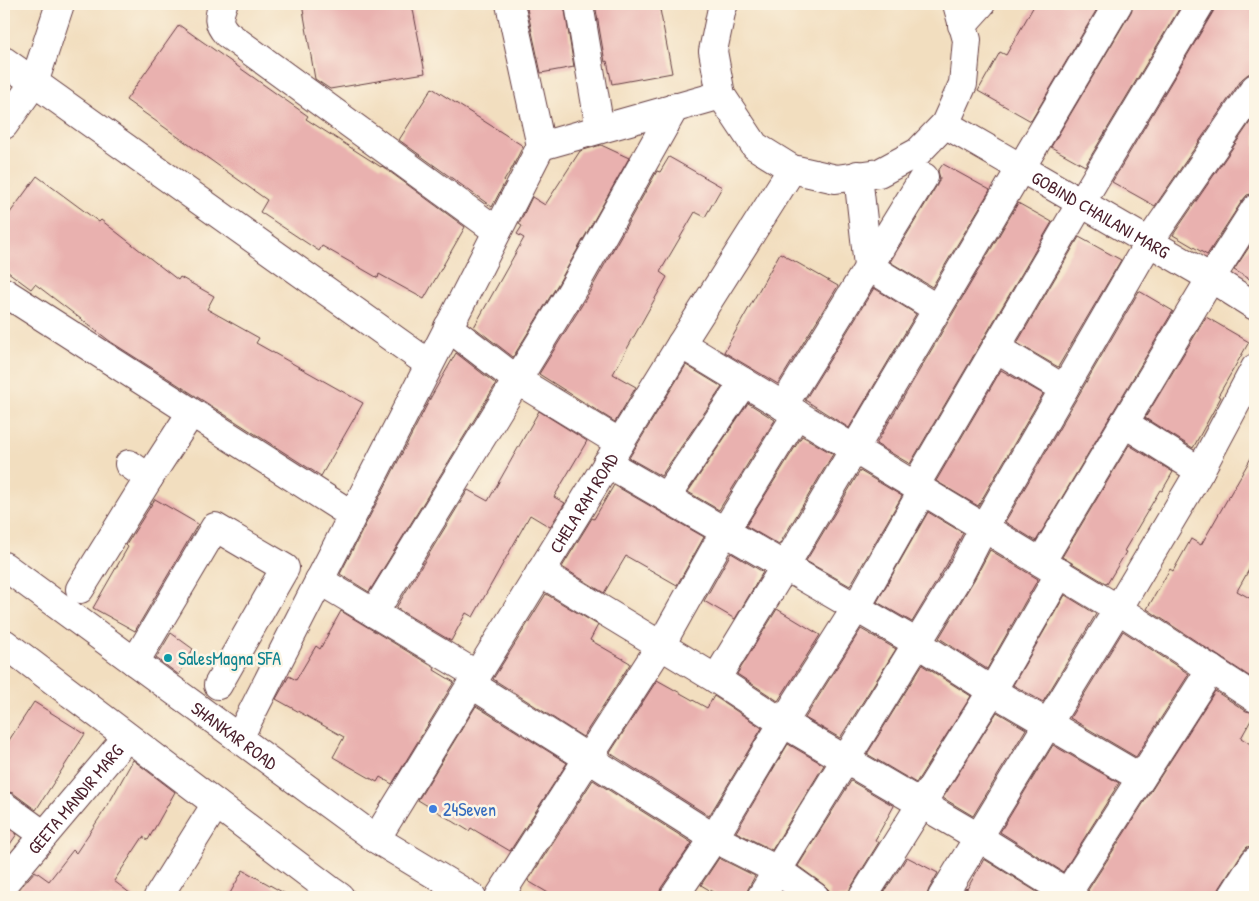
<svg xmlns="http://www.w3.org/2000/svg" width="1259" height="901" font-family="'Patrick Hand',sans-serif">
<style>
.building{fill:#e9b1af}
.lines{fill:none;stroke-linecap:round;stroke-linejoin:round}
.minor-casing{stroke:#633c41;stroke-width:30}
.major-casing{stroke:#633c41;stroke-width:30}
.minor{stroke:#fff;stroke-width:28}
.major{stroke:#fff;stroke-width:28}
.culture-dot{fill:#0f9aa8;stroke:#fcf5e5;stroke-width:2}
.shop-dot{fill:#3f7fe0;stroke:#fcf5e5;stroke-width:2}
.labels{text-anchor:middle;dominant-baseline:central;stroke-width:5;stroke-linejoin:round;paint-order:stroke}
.street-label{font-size:18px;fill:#4a1f2b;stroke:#fcf5e5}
.culture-label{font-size:18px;fill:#0d838f;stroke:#fcf5e5;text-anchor:start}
.shop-label{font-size:18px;fill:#366cbe;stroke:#fcf5e5;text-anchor:start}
</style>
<rect width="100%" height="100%" fill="#fcf5e5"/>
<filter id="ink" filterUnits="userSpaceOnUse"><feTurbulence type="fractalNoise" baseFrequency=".02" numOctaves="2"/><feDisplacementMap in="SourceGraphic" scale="10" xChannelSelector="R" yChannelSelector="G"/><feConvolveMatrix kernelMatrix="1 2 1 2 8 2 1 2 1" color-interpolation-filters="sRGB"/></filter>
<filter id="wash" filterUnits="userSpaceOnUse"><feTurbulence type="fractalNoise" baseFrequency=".0096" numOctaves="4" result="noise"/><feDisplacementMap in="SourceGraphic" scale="20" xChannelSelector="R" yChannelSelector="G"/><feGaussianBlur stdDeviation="1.12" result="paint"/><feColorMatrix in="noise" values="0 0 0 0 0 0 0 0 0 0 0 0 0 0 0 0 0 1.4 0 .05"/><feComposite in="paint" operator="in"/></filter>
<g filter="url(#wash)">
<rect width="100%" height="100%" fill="#f2debf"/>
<g id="blocks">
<!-- building -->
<g class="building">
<path d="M302,4H412L425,73L330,89L315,79Z"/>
<path d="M526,4H564L574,67L541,73Z"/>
<path d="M595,4H659L672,73L612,84L607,61L605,62Z"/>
<path d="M1035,4H1100L1031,121L978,91L1000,52L1006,55Z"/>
<path d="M1134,4H1182L1085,166L1051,147L1131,12Z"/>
<path d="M1216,4H1255V73L1248,74L1242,79L1155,206L1112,182L1213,12Z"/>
<path d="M179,25L308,116L306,119L381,167L382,166L465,227L424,299L379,274L378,278L322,246L319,251L260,212L267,200L126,100Z"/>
<path d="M432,88L523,146L512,168L504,181L505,182L492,207L399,140Z"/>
<path d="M1255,115V193L1247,195L1242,201L1207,255L1173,235Z"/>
<path d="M601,145L629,158L558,284L513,357L474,327L524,238L517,234L522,226L519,224L532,197L545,205L580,151Z"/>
<path d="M669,157L722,187L705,217L695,212L660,272L667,277L613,374L636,387L615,422L539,374L585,300L657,171L660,172Z"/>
<path d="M943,164L990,190L932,287L890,262L937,185L940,178L938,171Z"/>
<path d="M37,176L99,222L101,220L178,280L180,277L214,296L207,309L259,338L256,343L363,403L321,476L111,342L35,284L31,289L4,269V221Z"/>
<path d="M1018,203L1052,222L910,464L876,444Z"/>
<path d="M1079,237L1121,260L1058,367L1017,343Z"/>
<path d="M1255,238V282L1234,270Z"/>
<path d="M780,253L838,286L778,384L724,352Z"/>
<path d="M874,288L916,314L849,428L805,400Z"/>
<path d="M1139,291L1173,311L1036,541L1005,522Z"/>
<path d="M1206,317L1249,342L1218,396L1221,397L1193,448L1145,418Z"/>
<path d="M456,353L496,384L369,592L340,574L431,397Z"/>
<path d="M686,365L722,387L661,476L629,458Z"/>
<path d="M1001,370L1043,394L978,506L936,481Z"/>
<path d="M748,403L775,420L719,510L688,492Z"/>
<path d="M539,411L587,441L554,497L565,503L550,527L530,515L473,617L466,613L451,641L396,608L468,490L488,501Z"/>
<path d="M802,436L833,454L779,545L746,526Z"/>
<path d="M1129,445L1173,472L1162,491L1160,490L1124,551L1126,552L1107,584L1062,557Z"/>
<path d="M1255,451V559L1237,591L1255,601V680L1147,609L1170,569L1173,571L1191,539L1201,545Z"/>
<path d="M860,471L902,496L850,586L806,561Z"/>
<path d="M614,485L704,537L677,585L626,556L604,593L562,567L592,518L594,519Z"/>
<path d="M155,499L198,524L135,631L93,608L128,547L126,545Z"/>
<path d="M928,512L963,533L947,564L912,622L877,602Z"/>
<path d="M990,550L1038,579L987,669L939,638L974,580Z"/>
<path d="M731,553L763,572L735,619L704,601Z"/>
<path d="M546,594L598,625L590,640L630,663V664L583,737L493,679Z"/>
<path d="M1065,595L1096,614L1043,702L1013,685Z"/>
<path d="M777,609L820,635L778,701L737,674Z"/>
<path d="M341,611L435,668L434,670L454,682L392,784L380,777L377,782L333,757L344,737L276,699L289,676L296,680L316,646L320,649Z"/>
<path d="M861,629L896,649L840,738L805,718Z"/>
<path d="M1123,631L1189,674L1136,757L1070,718Z"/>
<path d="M171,633L193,649L179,675L156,658Z"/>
<path d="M922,665L971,696L916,783L867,754Z"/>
<path d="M657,680L707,708L714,696L762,728L709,816L610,753Z"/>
<path d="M1215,691L1246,711L1255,713L1241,738L1255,747V845L1247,847L1242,853L1219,889L1217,897H1090L1088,890Z"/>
<path d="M34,702L85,734L36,810L13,793L4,791V748Z"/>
<path d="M476,706L567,763L510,851L471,828L469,831L418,800Z"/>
<path d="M997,712L1026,729L973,816L943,798Z"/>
<path d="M788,744L824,765L772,850L736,832Z"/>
<path d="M1053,745L1119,783L1063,872L1000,832Z"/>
<path d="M133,760L175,792L148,840L143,837L114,881L135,897H10L16,893L35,871L49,881L73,850L76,853L108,805Z"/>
<path d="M593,780L692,843L661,888L658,897H555L528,881Z"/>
<path d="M851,781L894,806L875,840L879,842L850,889L848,897H830L829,890L824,885L798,866Z"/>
<path d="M4,825L17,834L6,850L9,852L4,859Z"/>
<path d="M907,857L938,873L929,889L926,897H881Z"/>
<path d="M719,858L755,876L748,889L745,897H721L701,885Z"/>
<path d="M984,859L1045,897H960L966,888L967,889Z"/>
<path d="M243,870L291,897H228Z"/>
</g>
</g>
</g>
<g filter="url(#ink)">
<use href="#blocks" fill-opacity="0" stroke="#633c41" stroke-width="1"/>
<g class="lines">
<!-- minor casing -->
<g class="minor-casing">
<g id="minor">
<path d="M223,4C218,18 217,23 227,34L497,231"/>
<path d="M579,4L600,129"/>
<path d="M724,4L722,8L713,51L721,95L755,146L792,169L836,179L879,173L918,152L945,124L963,84L967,40L957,4"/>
<path d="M962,25L981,4"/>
<path d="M4,61L429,364"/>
<path id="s1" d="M945,124L1211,278L1255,306"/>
<path d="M4,125L34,83L60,4"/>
<path d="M541,146L721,95"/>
<path d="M858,175L868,266L937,309"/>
<path d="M4,292L352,515"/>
<path d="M448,327L517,380L620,443"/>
<path d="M681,344L1118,609L1255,698"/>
<path d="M996,348L1064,389"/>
<path d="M783,406L924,177"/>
<path d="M1124,423L1200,471"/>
<path d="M607,463L917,643L992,691L1141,778"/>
<path d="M129,464L149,478"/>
<path d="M915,486L1081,203L1200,4"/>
<path d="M666,497L744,382"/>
<path d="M1041,562L1211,278L1255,209"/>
<path d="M540,572L716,679L783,723L978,837L1074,897"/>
<path d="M319,580L477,675"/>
<path d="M80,589L149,478L191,413"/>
<path d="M374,613L571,292L675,107"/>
<path d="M135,662L215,527L285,568L218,685"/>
<path d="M716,679L785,566L1118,4"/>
<path d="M471,684L714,838L777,870L815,897"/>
<path d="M239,738L541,146L510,4"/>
<path d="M4,806L44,835"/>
<path id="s2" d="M376,839L681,344L792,169"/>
<path id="s3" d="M4,883L127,737"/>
<path d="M158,897L216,804"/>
<path d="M499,897L661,645L725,531L797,414"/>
<path d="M674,897L714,838L783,723L856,608L923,490"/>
<path d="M761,897L961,572L984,527L1149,242L1255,88"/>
<path d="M863,897L992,691L1060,573"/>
<path d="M942,897L1118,609L1200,471L1255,368"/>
<path d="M1065,897L1211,669"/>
<path d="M1232,897L1255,861"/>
</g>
</g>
<!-- major casing -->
<g class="major-casing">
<g id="major">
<path id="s4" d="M4,566L376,839L472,897"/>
<path d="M4,643L330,890L340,897"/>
</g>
</g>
<!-- minor -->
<use href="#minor" class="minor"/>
<!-- major -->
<use href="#major" class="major"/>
</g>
</g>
<!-- markers -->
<circle class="culture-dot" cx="168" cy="658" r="5"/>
<circle class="shop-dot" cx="433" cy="809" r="5"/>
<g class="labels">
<!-- street labels -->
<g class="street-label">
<text stroke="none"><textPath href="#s1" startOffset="180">GOBIND CHAILANI MARG</textPath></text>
<text stroke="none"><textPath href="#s2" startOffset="395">CHELA RAM ROAD</textPath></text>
<text stroke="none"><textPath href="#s4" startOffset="286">SHANKAR ROAD</textPath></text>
<text stroke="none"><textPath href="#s3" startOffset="110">GEETA MANDIR MARG</textPath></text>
</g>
<!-- culture labels -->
<g class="culture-label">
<text x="178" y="658">SalesMagna SFA</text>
</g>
<!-- shop labels -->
<g class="shop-label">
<text x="443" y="809">24Seven</text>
</g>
</g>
<!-- margin -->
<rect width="1259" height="901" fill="none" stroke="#fcf5e5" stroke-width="20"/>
</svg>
